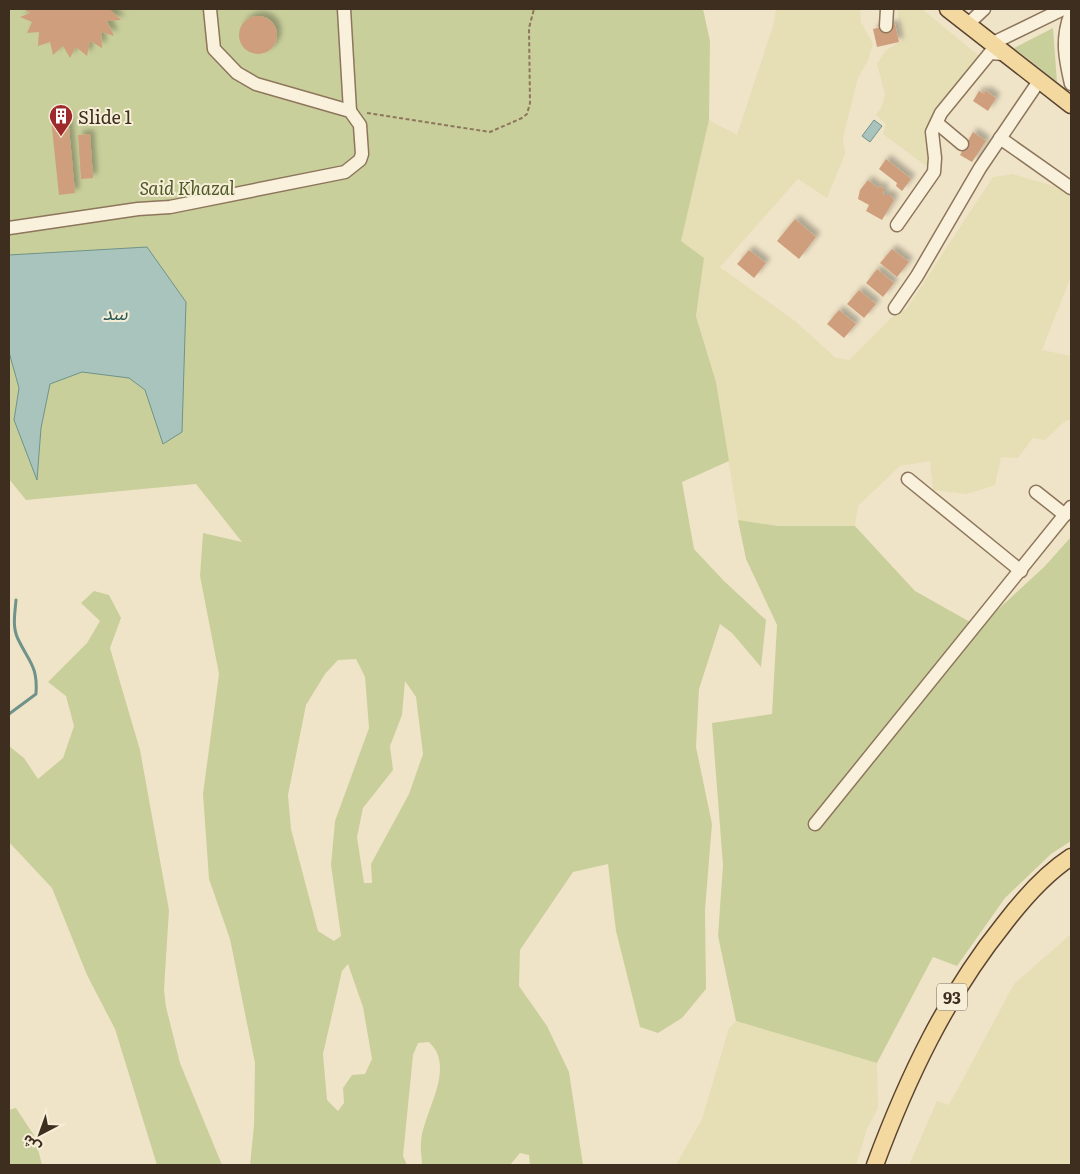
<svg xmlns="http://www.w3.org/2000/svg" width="1080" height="1174" font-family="Literata,'Noto Sans Arabic',serif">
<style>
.farmland{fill:#e6deb5}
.green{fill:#c9cf9b;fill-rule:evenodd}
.water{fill:#a9c4bc;stroke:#6f938a}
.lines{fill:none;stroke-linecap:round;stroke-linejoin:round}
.stream{stroke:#6f938a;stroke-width:3}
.building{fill:#cf9f7d;filter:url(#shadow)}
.minor-casing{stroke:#8d765c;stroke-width:15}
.major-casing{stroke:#5b4430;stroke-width:19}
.path{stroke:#8d765c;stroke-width:2;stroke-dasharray:4 2.5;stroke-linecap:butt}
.minor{stroke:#faf1dc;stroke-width:12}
.major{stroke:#f3d9a0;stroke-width:16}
.labels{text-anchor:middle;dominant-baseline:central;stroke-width:4;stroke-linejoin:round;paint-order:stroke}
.shield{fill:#f7eed8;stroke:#756857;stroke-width:1}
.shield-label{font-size:16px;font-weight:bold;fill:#3d2e20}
.poi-label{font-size:18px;fill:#3d2e20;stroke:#f7eed8;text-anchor:start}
.park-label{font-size:18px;font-style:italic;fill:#4d5a26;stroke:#f7eed8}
.water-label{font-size:19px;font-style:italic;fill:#2f5d5a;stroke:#f7eed8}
</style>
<defs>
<filter id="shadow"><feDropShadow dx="4.5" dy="-4.5" stdDeviation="2.5" flood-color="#0004"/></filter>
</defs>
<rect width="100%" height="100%" fill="#f0e4c8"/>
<!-- farmland -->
<g class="farmland">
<path d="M776,9H860L861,22L873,44L868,60L858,78L843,138L845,154L827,198L798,179L720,267L795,321L836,358L849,360L892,317L907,308L993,177L1013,174L1057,187L1071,197V276L1042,350L1071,356V419L1064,422L1045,440L1033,438L1018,458L1001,457L995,485L967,494L933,490L930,461L900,466L858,506L855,526H778L738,520L716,382L696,315L704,258L680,241L709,120L737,135L774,23Z"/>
<path d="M897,9H922L979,56L925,130L929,162L926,166L883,134L886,124L876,115L882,106L885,94L877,64L886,50L902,41Z"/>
<path d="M1071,934V1165H909L937,1101L949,1105L1014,984Z"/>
<path d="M736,1021L877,1063L878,1108L867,1129L856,1165H676L702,1119L729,1028Z"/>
</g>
<!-- green -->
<g class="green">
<path d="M9,9H703L710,41L709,120L681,241L704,258L696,316L716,382L729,461L682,482L694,549L723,580L766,620L761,667L732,633L720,624L699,689L696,747L712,824L705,910L706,989L682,1018L658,1033L640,1027L616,931L608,864L573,872L520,950L519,986L547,1026L569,1072L583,1165H530L529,1155L520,1153L510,1165H422C422,1158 420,1149 421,1142C423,1112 457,1068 429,1042L418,1043L413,1055L403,1156L407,1165H250L254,1125L255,1063L230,939L209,879L203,794L219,674L200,576L203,533L242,542L196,484L26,500L9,479ZM356,659L365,677L369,728L335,821L331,865L341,936L334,941L318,931L291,829L288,795L306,705L325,674L338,660ZM405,681L416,697L423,754L409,794L371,864L372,883H364L357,837L363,808L393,770L390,746L402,715ZM348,964L363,1007L372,1059L365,1074L352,1075L343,1088L344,1103L338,1111L327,1100L323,1054L342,971Z"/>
<path d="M1053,28L1057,82L1014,48Z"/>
<path d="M738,520L778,526H855L915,591L979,627L1044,567L1071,537V841L1051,854L1005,898L957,966L933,957L877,1063L736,1021L718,936L723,865L712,723L772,714L777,625L746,559Z"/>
<path d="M94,591L109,595L121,618L110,648L140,750L169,910L164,990L166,1007L180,1063L222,1165H157L115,1029L87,975L52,888L9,842V746L24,758L38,779L63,758L74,726L66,696L48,682L87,643L100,621L81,603Z"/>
<path d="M16,1108L35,1137L42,1165H9V1110Z"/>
</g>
<!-- water -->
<g class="water">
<path d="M874,120L882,126L870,142L862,136Z"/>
<path d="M147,247L186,302L182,432L163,444L145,390L129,378L82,372L50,384L41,428L37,480L14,420L19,388L9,352V255Z"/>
</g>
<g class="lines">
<!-- stream -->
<path class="stream" d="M9,714L36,694C38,666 29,662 18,639C12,627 15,613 16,600"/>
</g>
<!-- building -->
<g class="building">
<path d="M24,9H109L121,20L107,21L114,36L101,32L102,48L90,41L87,56L76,47L70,58L63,46L53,55L50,42L38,46L39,32L27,33L32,22L20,17L30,13Z"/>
<circle cx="258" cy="35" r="19"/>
<path d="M895,24L899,42L877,47L873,29Z"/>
<path d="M985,90L996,98L988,111L973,101L979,91L984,94Z"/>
<path d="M68,117L75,193L59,195L51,118Z"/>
<path d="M973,132L986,141L972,162L960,155Z"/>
<path d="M90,134L93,178L81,179L78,135Z"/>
<path d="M886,159L911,179L902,191L896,186L897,183L879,169Z"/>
<path d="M868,180L878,188L880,186L884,189L883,195H890L894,200L882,220L866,211L869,205L858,199L860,190Z"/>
<path d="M795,219L816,237L799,259L777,241Z"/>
<path d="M892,249L909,262L897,277L880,263Z"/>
<path d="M749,250L766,263L754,278L737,264Z"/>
<path d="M877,269L894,283L883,297L866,283Z"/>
<path d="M859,290L876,304L864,318L847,304Z"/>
<path d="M839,310L856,324L844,338L827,324Z"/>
</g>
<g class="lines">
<!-- minor casing -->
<g class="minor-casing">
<g id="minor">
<path d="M344,9L350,111"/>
<path d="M1071,13C1061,38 1065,58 1071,84"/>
<path d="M967,25L984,9"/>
<path d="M886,26L887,9"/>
<path d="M991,44L1063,9"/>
<path d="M937,123L962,144"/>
<path d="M1000,138L1071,188"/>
<path d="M897,225L934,172L935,158L932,132L941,113L990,53L1003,54"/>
<path d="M9,228L138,209L170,207L345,172L360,160L362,154L360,125L350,111L256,84L237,73L214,49L210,9"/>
<path d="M895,308L917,276L980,168L1039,81"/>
<path d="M908,479L1021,571"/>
<path d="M1036,492L1065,515"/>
<path d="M815,824L1071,507"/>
</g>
</g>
<!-- major casing -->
<g class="major-casing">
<g id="major">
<path d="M948,9L1071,105"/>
<path d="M875,1165C907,1079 946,996 1004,924C1023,899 1045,874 1071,857"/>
</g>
</g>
<!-- path -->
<path class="path" d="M367,113L490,132L522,118L527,114L530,103L529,28L534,9"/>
<!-- minor -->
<use href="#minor" class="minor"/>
<!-- major -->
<use href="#major" class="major"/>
</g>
<!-- icons -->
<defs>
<g id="building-pin" transform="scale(1.25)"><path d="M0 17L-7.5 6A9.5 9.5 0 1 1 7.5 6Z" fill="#9e2a2b" stroke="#f7eed8"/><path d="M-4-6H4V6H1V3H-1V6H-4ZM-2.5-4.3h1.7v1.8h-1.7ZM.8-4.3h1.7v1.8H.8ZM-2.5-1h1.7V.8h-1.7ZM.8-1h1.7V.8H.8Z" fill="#fff"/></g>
</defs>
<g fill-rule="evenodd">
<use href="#building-pin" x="61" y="116"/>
</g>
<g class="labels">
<!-- shield labels -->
<rect class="shield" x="937" y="983.5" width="30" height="27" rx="4"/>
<g class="shield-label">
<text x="952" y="997">93</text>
</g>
<!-- poi labels -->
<g class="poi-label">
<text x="78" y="116">Slide 1</text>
</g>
<!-- park labels -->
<g class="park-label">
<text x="187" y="187">Said Khazal</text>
</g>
<!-- water labels -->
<g class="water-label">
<text x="115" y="312">سد</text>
</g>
</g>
<!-- border -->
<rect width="1080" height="1174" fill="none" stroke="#3d2e20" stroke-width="20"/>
<!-- north arrow -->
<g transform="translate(40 1134) rotate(221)" stroke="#f7eed8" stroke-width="4" paint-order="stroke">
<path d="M0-4L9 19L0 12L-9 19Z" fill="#3d2e20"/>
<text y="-8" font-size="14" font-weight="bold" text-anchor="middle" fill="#3d2e20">ش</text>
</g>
</svg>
